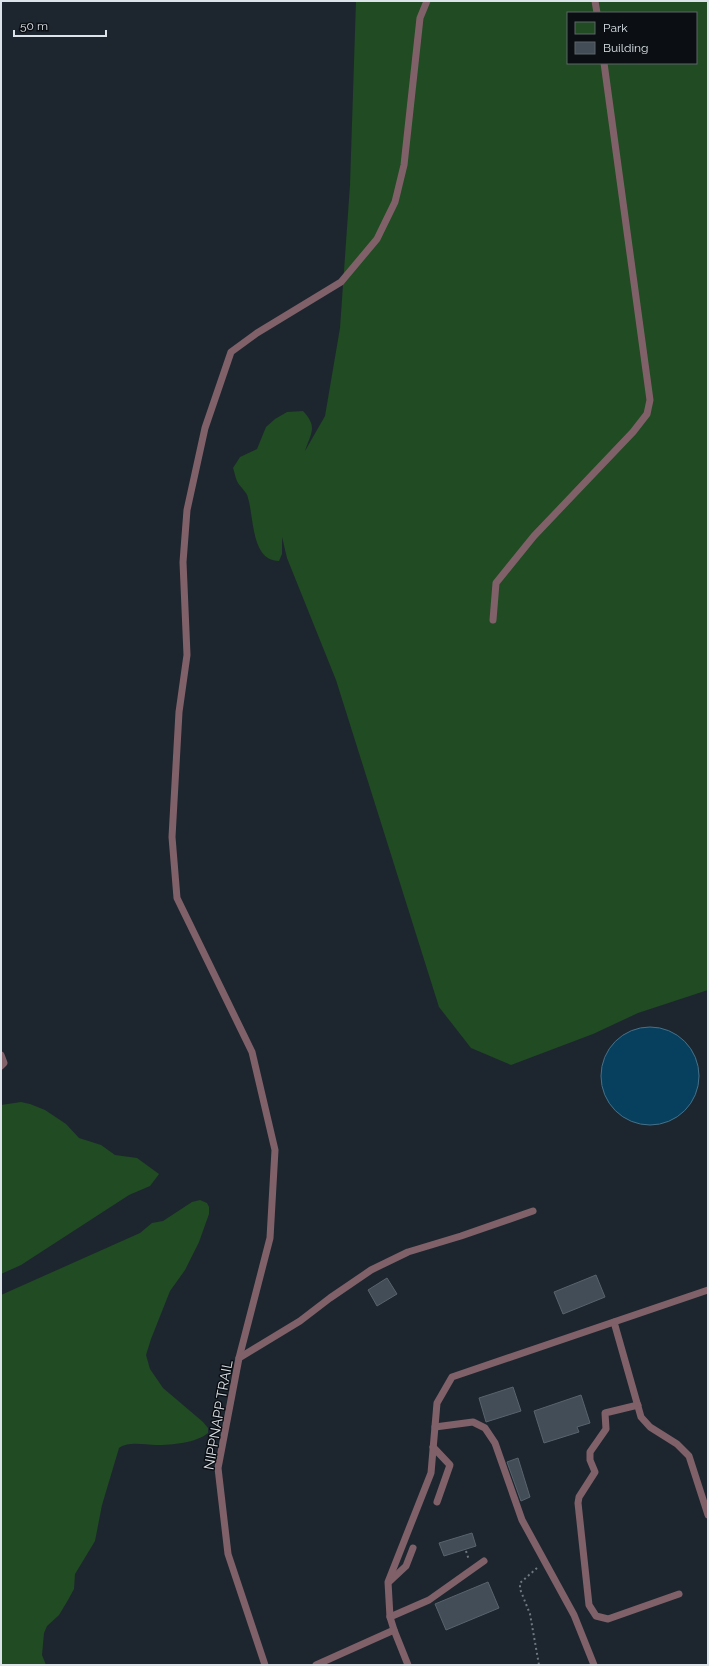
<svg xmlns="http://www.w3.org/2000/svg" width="709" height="1666" font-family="Raleway,sans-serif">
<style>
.green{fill:#214b22;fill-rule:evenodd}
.water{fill:#06405e;stroke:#467188}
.building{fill:#434d57;stroke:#58636d}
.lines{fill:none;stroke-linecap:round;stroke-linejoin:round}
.path{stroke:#6f777f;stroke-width:2;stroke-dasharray:2 3;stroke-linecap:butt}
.lane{stroke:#806169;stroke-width:7}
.labels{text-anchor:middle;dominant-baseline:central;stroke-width:3;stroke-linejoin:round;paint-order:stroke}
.street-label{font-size:14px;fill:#dce3e9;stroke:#0b0f13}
</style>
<rect width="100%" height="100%" fill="#1d262f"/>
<!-- green -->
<g class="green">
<path d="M356,1H708V990L638,1013L593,1034L511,1065L471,1048L439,1007L336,680L287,558L282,537V554L279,561C251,561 254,517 248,498C247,492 241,488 238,483C235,478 235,473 233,468L240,457L257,449L266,427L275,419L287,412L303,411C318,427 311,433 305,451L325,416L340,328L350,185ZM568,13H696V63H568Z"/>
<path d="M21,1102L30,1104L45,1110L66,1124L79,1138L101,1145L115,1155L137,1158L159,1174L150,1186L129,1195L21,1265L1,1274V1105Z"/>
<path d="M200,1200L207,1203L209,1207V1214L199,1242L185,1270L170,1291L151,1339L146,1355L150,1369L163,1388L203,1422L208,1428V1433C196,1443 172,1445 156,1445C145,1445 129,1441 119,1448L102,1505L95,1541L75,1574L74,1589L68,1600L59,1615L47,1626L44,1633L42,1655L46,1665H1V1295L140,1233L152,1223L163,1221L192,1202Z"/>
</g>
<!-- water -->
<circle class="water" cx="650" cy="1076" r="49"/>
<!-- building -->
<g class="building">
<path d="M596,1275L605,1297L563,1314L554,1292Z"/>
<path d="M387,1278L397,1294L377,1306L368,1290Z"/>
<path d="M513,1387L521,1411L486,1422L479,1398Z"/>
<path d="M581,1395L590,1423L577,1427L579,1432L544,1443L534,1411Z"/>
<path d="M518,1458L530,1497L521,1501L507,1462Z"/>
<path d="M472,1533L476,1546L444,1556L439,1543Z"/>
<path d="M488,1582L499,1608L446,1630L435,1604Z"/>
</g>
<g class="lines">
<!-- path -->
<g class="path">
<path d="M466,1551L469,1560"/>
<path d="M537,1568L520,1583V1589L530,1614L539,1665"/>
</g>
<!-- lane -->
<g class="lane">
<path d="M595,1L597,13"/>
<path d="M493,620L496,583L534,536L633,432L647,414L650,400L604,63"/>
<path d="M1,1055L4,1063L1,1066"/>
<path d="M614,1322L641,1417L650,1427L677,1444L689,1456L708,1515"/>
<path d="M239,1358L270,1238L275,1150L252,1052L177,898L172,837L179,712L187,655L183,562L187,510L205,428L231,352L257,333L341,282L377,239L395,202L404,165L420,18L427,1"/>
<path d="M638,1405L605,1413L606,1429L590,1452V1460L595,1472L579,1497L578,1503L589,1605L596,1616L608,1619L679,1594"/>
<path d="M435,1427L473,1422L485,1428L495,1443L522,1520L574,1615L594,1665"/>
<path d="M433,1447L450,1465L437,1502"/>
<path d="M390,1581L406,1566L413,1548"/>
<path d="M390,1617L429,1600L484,1561"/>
<path d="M394,1630L390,1617L388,1582L431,1473L437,1403L452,1377L708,1290"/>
<path d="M265,1665L228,1554L218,1468L239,1358L300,1321L330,1298L371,1270L408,1252L461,1236L533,1211"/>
<path d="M316,1665L394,1630L408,1665"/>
</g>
</g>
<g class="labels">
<!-- street labels -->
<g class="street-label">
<text transform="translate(218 1415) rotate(-80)">NIPPNAPP TRAIL</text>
</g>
</g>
<!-- border -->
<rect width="709" height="1666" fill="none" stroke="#dce3e9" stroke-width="4"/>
<!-- legend -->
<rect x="567" y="12" width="130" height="52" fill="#0b0f13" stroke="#5f6469"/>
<rect x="575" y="22" width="20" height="12" fill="#214b22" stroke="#5f6469"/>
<text x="603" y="32" font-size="12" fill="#dce3e9">Park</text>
<rect x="575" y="42" width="20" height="12" fill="#434d57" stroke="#5f6469"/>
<text x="603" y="52" font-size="12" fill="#dce3e9">Building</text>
<!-- scale -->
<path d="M14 30v6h92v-6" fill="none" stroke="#dce3e9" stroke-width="2"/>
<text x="20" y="30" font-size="12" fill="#dce3e9" stroke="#0b0f13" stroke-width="3" paint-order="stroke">50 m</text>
</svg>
